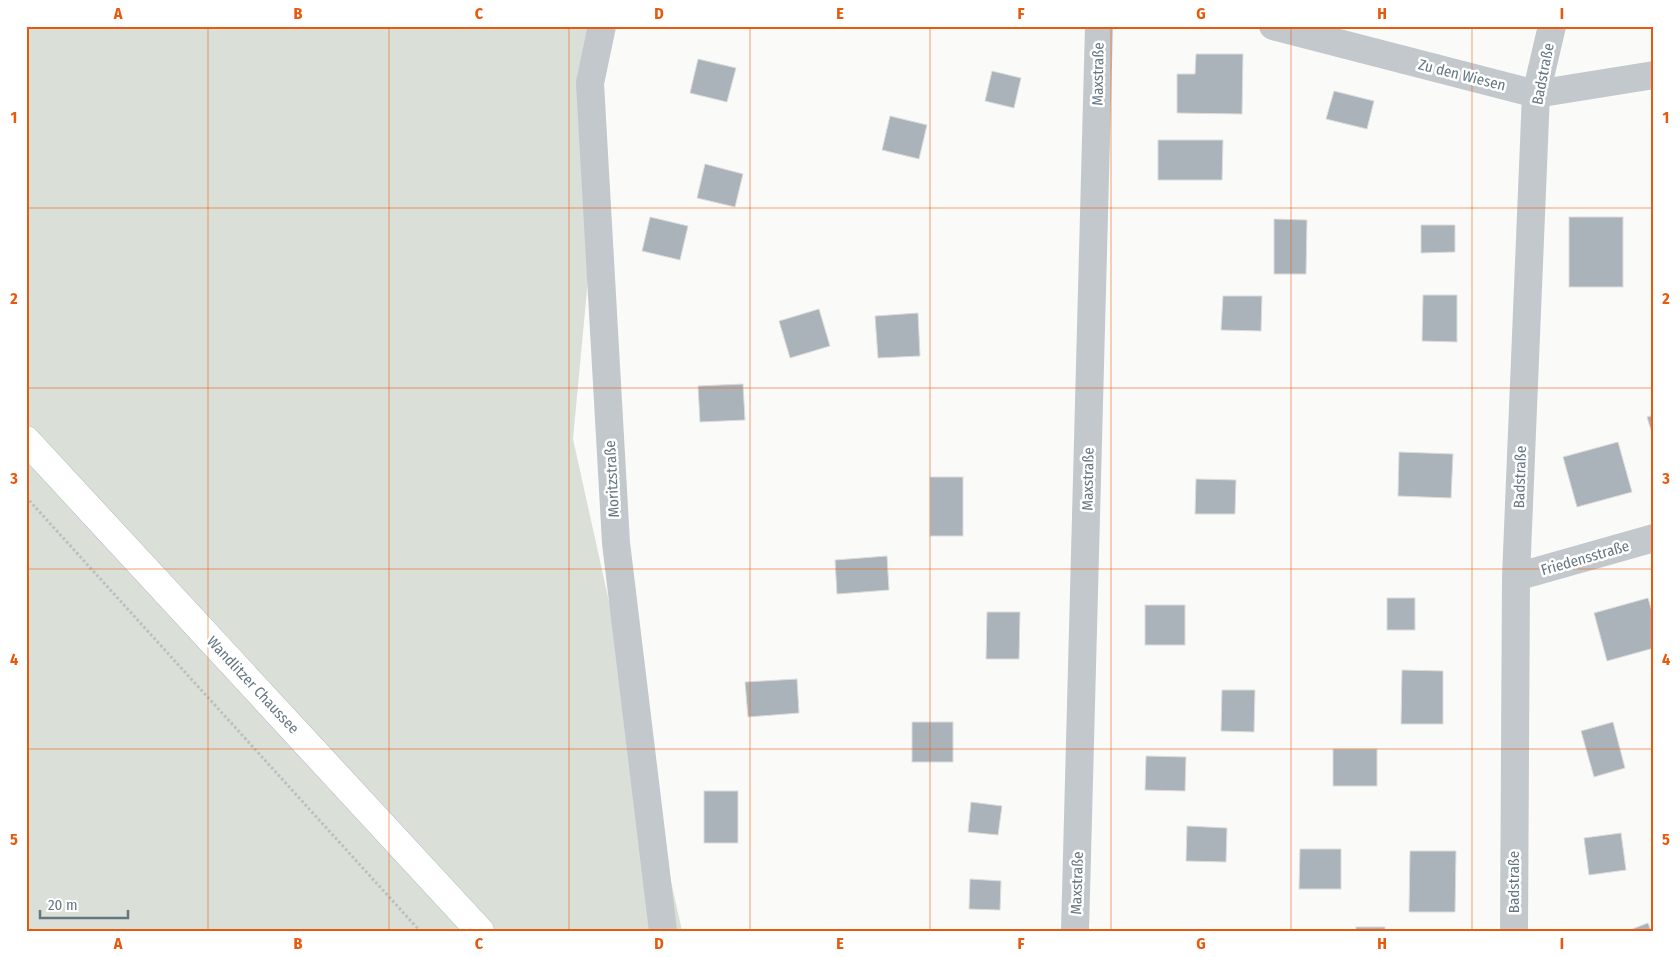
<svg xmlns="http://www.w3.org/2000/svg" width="1680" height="957" font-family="'Fira Sans Condensed',sans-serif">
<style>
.green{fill:#dadfd7}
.building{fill:#aab3b9;stroke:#dcdcda}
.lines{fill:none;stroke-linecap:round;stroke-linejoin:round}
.secondary-casing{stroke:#b3babf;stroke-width:29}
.path{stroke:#bbbfc2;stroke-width:3;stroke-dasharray:2.5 2.5;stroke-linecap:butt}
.street{stroke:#c3c8cc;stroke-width:28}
.secondary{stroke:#fff;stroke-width:28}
.grid{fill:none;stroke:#e8590c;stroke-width:1;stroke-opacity:0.55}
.labels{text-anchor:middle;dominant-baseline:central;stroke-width:5;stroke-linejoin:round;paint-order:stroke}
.street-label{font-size:15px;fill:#657683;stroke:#fff}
.neatline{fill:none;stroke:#e8590c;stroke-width:2}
.grid-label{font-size:16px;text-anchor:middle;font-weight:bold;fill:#e8590c}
</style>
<rect width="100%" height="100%" fill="#fafaf8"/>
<!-- green -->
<path class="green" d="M26,26H602L590,258L573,439L682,931H26Z"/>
<!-- building -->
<g class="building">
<path d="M1196,54H1243L1242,114L1177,113V74H1195Z"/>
<path d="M698,59L736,68L727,102L690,93Z"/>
<path d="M992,71L1021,78L1014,108L985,101Z"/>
<path d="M1334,91L1374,101L1367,129L1326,119Z"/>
<path d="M890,116L927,125L919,159L882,150Z"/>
<path d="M1158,140H1223L1222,180H1158Z"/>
<path d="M705,164L743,174L735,207L697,198Z"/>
<path d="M650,217L688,226L680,260L642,251Z"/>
<rect x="1569" y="217" width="54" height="70"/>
<path d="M1274,219L1307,220L1306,274H1274Z"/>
<path d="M1421,225H1455V252L1421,253Z"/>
<path d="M1423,295H1457V342L1422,341Z"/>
<path d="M1223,296H1262L1261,331L1221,330Z"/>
<path d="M819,309L830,346L790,358L779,321Z"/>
<path d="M918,313L920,356L878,358L875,316Z"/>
<path d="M743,384L745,420L700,422L698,386Z"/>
<path d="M1654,415V440L1647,417Z"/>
<path d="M1618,442L1632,492L1577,507L1563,457Z"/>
<path d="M1399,452L1453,454L1451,498L1398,496Z"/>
<rect x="930" y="477" width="33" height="59"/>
<path d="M1196,479L1236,480L1235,514H1195Z"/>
<path d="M887,556L889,590L837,594L835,560Z"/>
<rect x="1387" y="598" width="28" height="32"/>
<path d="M1648,598L1654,618V648L1607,661L1594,613Z"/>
<rect x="1145" y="605" width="40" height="40"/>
<path d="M987,612H1020L1019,659H986Z"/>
<path d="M1402,670L1443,671V724H1401Z"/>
<path d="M797,679L799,713L748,717L745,682Z"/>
<path d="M1222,690H1255L1254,732L1221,731Z"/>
<rect x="912" y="722" width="41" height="40"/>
<path d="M1613,722L1625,768L1594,777L1581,731Z"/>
<rect x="1333" y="749" width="44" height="37"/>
<path d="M1146,756L1186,757L1185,791L1145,790Z"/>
<rect x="704" y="791" width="34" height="52"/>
<path d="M971,802L1002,806L998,835L968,832Z"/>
<path d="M1187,826L1227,828L1226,862L1186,861Z"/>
<path d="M1621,833L1626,870L1589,875L1584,838Z"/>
<path d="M1300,849H1341V889H1299Z"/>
<path d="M1410,851H1456L1455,912H1409Z"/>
<path d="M970,879L1001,881L1000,910L969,909Z"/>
<path d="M1648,923L1651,931H1627Z"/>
<rect x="1356" y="927" width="29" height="4"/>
</g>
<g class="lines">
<!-- secondary casing -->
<g class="secondary-casing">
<path id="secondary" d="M26,440L480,931"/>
</g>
<!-- path -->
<path class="path" d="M26,497L420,931"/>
<!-- street -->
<g class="street">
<path d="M602,26L590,83L616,543L663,931"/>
<path d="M1273,26L1536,94L1654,75"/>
<path d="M1516,577L1654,538"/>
<path d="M1075,931L1099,26"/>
<path d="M1514,931L1516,577L1536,94L1552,26"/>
</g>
<!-- secondary -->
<use href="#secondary" class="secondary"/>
</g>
<!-- grid -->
<path class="grid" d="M208,26V931M389,26V931M569,26V931M750,26V931M930,26V931M1111,26V931M1291,26V931M1472,26V931M26,208H1654M26,388H1654M26,569H1654M26,749H1654"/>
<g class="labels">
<!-- street labels -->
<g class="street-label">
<text transform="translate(1098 74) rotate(-89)">Maxstraße</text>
<text transform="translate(1543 74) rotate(-79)">Badstraße</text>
<text transform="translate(1462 75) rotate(14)">Zu den Wiesen</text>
<text transform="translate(1520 477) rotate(-88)">Badstraße</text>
<text transform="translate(612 479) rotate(-93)">Moritzstraße</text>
<text transform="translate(1088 479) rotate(-89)">Maxstraße</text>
<text transform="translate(1585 558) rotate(-16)">Friedensstraße</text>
<text transform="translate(253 685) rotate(47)">Wandlitzer Chaussee</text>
<text transform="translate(1514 882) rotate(-90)">Badstraße</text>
<text transform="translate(1077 883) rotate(-88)">Maxstraße</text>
</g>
</g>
<!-- border -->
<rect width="1680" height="957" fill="none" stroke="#ffffff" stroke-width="55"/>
<!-- scale -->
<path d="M40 910v8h88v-8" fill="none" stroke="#657683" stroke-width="2.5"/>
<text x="48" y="910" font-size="15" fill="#657683" stroke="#ffffff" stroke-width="4" paint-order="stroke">20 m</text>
<rect x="28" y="28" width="1624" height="902" class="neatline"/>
<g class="grid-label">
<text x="118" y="19">A</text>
<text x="298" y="19">B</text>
<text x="479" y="19">C</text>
<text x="659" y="19">D</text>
<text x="840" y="19">E</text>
<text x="1021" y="19">F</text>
<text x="1201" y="19">G</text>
<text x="1382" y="19">H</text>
<text x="1562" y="19">I</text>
<text x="14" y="123">1</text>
<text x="1666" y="123">1</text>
<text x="14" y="304">2</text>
<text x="1666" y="304">2</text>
<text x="14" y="484">3</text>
<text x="1666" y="484">3</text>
<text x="14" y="665">4</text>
<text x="1666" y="665">4</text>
<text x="14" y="845">5</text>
<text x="1666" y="845">5</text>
<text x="118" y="949">A</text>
<text x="298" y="949">B</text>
<text x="479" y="949">C</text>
<text x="659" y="949">D</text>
<text x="840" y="949">E</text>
<text x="1021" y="949">F</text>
<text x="1201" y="949">G</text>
<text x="1382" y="949">H</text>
<text x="1562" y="949">I</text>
</g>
</svg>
